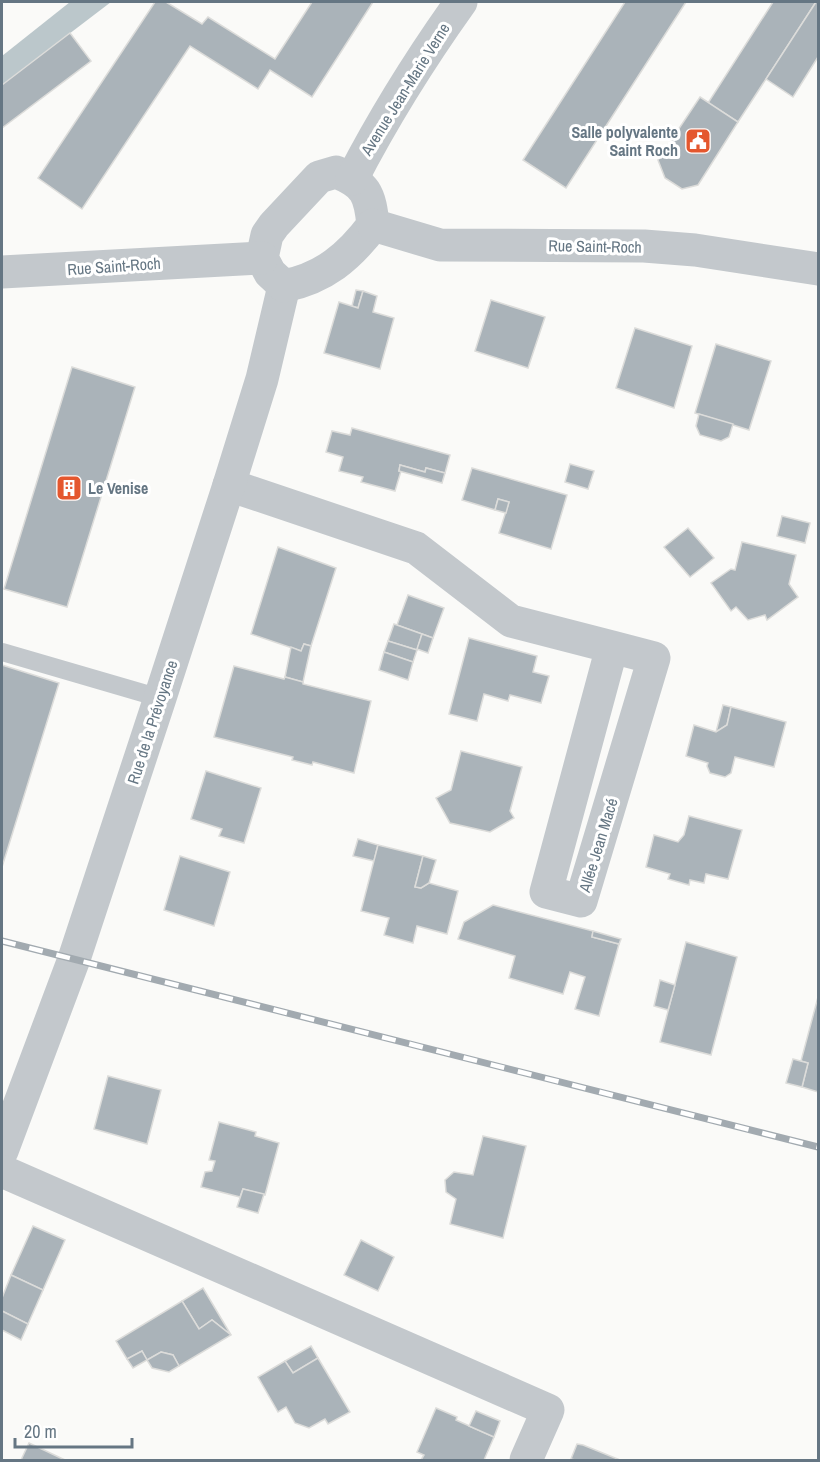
<svg xmlns="http://www.w3.org/2000/svg" width="820" height="1462" font-family="'Archivo Narrow',sans-serif">
<style>
.water{fill:#bbc7cb}
.building{fill:#aab3b9;stroke:#dcdcda;stroke-width:1.5}
.lines{fill:none;stroke-linecap:round;stroke-linejoin:round}
.service{stroke:#c3c8cc;stroke-width:18}
.minor{stroke:#c3c8cc;stroke-width:33}
.tertiary{stroke:#c3c8cc;stroke-width:33}
.rail-casing{stroke:#a2aab0;stroke-width:7}
.rail{stroke:#fff;stroke-width:4.5;stroke-dasharray:14;stroke-linecap:butt}
.labels{text-anchor:middle;dominant-baseline:central;stroke-width:6;stroke-linejoin:round;paint-order:stroke}
.street-label{font-size:16px;fill:#657683;stroke:#fff}
.poi-label{font-size:16px;font-weight:bold;fill:#657683;stroke:#fff;text-anchor:end}
</style>
<rect width="100%" height="100%" fill="#fafaf8"/>
<!-- water -->
<path class="water" d="M70,2H111L2,85V56Z"/>
<!-- building -->
<g class="building">
<path d="M155,2H166L202,24L208,17L275,59L312,2H373L312,97L270,70L258,89L190,46L82,209L38,178Z"/>
<path d="M625,2H686L566,188L523,160Z"/>
<path d="M773,2H816L738,122L708,103Z"/>
<path d="M816,2H818V57L793,97L766,79Z"/>
<path d="M70,33L91,61L2,128V85Z"/>
<path d="M700,97L738,122L698,185L682,189L665,178L658,160Z"/>
<path d="M356,290L363,291L358,308L352,306Z"/>
<path d="M363,291L377,296L373,312L394,318L380,369L324,353L339,302L358,308Z"/>
<path d="M491,300L545,317L528,368L475,351Z"/>
<path d="M635,328L692,346L674,408L616,388Z"/>
<path d="M716,344L771,361L749,430L695,413Z"/>
<path d="M72,367L135,387L67,607L4,589Z"/>
<path d="M699,414L733,424L729,437L721,441L700,435L696,426Z"/>
<path d="M352,428L450,455L445,473L426,468L425,472L400,465L399,471H401L395,491L361,482L363,477L339,471L343,457L326,452L332,431L350,435Z"/>
<path d="M570,464L594,471L588,489L565,482Z"/>
<path d="M400,465L425,472L426,468L445,473L442,483L399,471Z"/>
<path d="M472,468L567,495L551,549L499,533L509,502L498,499L495,510L462,500Z"/>
<path d="M498,499L509,502L506,513L495,510Z"/>
<path d="M782,516L810,523L805,543L777,536Z"/>
<path d="M688,528L714,558L690,577L664,547Z"/>
<path d="M742,542L796,555L789,584L798,597L767,620L765,615L748,620L736,607L731,611L711,583L731,569L735,570Z"/>
<path d="M278,547L336,568L311,646L304,644L301,651L251,634Z"/>
<path d="M408,595L444,608L433,638L397,625Z"/>
<path d="M394,624L422,634L417,650L388,641Z"/>
<path d="M422,634L433,638L428,653L417,649Z"/>
<path d="M469,638L537,656L533,672L549,676L541,703L510,695L508,701L484,694L477,721L449,714Z"/>
<path d="M388,641L417,650L413,662L384,652Z"/>
<path d="M304,644L311,646L303,682L285,677L291,647L301,651Z"/>
<path d="M384,652L413,662L408,680L379,670Z"/>
<path d="M2,665L59,683L2,867Z"/>
<path d="M234,666L284,679L285,677L303,682V684L371,701L354,773L313,762L312,765L292,760L293,757L214,737Z"/>
<path d="M723,705L731,707L727,725L716,732Z"/>
<path d="M731,707L786,722L774,767L735,757L731,773L725,777L710,773L707,766L708,763L686,756L694,725L716,732L727,725Z"/>
<path d="M461,751L522,767L510,811L514,818L490,832L450,823L436,798L451,790Z"/>
<path d="M206,771L261,788L244,843L219,836L222,829L191,819Z"/>
<path d="M689,816L742,830L728,879L706,874L704,883L690,880L689,885L668,879L670,874L646,867L654,835L678,842L684,835Z"/>
<path d="M358,839L378,845L374,861L353,856Z"/>
<path d="M378,845L423,856L415,887L421,888L429,883L458,891L447,934L417,926L413,943L384,935L389,918L361,911Z"/>
<path d="M180,856L230,872L214,926L164,910Z"/>
<path d="M423,856L436,860L429,883L421,888L415,887Z"/>
<path d="M493,905L593,931L592,937L619,944L599,1016L575,1009L585,977L570,972L563,994L509,978L515,956L458,939L464,922Z"/>
<path d="M593,931L621,939L619,944L592,937Z"/>
<path d="M686,942L737,957L711,1055L660,1042Z"/>
<path d="M660,980L675,985L668,1010L654,1006Z"/>
<path d="M818,997V1092L802,1087L808,1063L801,1061Z"/>
<path d="M793,1059L808,1063L802,1087L786,1083Z"/>
<path d="M108,1076L161,1090L147,1144L94,1129Z"/>
<path d="M219,1122L256,1132L255,1136L279,1143L265,1195L243,1189L240,1197L201,1187L205,1172L212,1171L215,1161L209,1160Z"/>
<path d="M483,1136L526,1146L503,1238L450,1224L456,1199L446,1192L445,1180L454,1172L473,1175Z"/>
<path d="M243,1189L264,1194L258,1213L237,1207Z"/>
<path d="M33,1226L65,1240L43,1290L11,1275Z"/>
<path d="M361,1240L394,1257L378,1291L344,1275Z"/>
<path d="M11,1275L43,1290L28,1324L2,1311V1298Z"/>
<path d="M203,1288L231,1335L212,1320L199,1329L182,1301Z"/>
<path d="M182,1301L199,1329L212,1320L231,1335L179,1366L173,1355L161,1352L147,1360L142,1351L127,1359L116,1341Z"/>
<path d="M2,1311L28,1324L21,1340L2,1330Z"/>
<path d="M311,1346L318,1358L293,1373L285,1361Z"/>
<path d="M142,1351L147,1360L133,1368L127,1359Z"/>
<path d="M161,1352L173,1355L179,1366L169,1372L152,1368L147,1360Z"/>
<path d="M318,1358L350,1412L328,1424L325,1419L309,1428L295,1423L286,1407L278,1412L258,1377L285,1361L293,1373Z"/>
<path d="M436,1408L457,1417L456,1420L494,1437L484,1460H421L424,1455L417,1452Z"/>
<path d="M476,1411L500,1421L494,1437L469,1426Z"/>
<path d="M29,1443L65,1460H21Z"/>
<path d="M577,1444L583,1445L620,1460H575L571,1459Z"/>
</g>
<g class="lines">
<!-- service -->
<path class="service" d="M2,652L160,698"/>
<!-- minor -->
<g class="minor">
<path d="M229,485L416,548L511,621L612,647L546,892L581,901L654,658L612,647"/>
<path d="M2,1151L74,959L160,698L229,485L262,379L284,286"/>
<path d="M2,1171L548,1410L526,1460"/>
</g>
<!-- tertiary -->
<g class="tertiary">
<path d="M336,172C366,184 370,194 373,225C349,257 324,278 284,286L270,273L262,258L267,235L274,225L319,177Z"/>
<path d="M352,179C384,117 421,58 461,2"/>
<path d="M373,225L440,245L644,246L695,250L818,269"/>
<path d="M2,272L262,258"/>
</g>
<!-- rail casing -->
<g class="rail-casing">
<path id="rail" d="M2,941L818,1147"/>
</g>
<!-- rail -->
<use href="#rail" class="rail"/>
</g>
<!-- icons -->
<defs>
<g id="civic-square" transform="scale(1.35)"><rect x="-9" y="-9" width="18" height="18" rx="4" fill="#e4572e" stroke="#fff"/><path d="M-.6-6.5H3V-4.5H.6V-3L4-1V1h2V6H-6V1h2V-1L-.6-3ZM-1.2 2.5V6h2.4V2.5Z" fill="#fff"/></g>
<g id="building-square" transform="scale(1.35)"><rect x="-9" y="-9" width="18" height="18" rx="4" fill="#e4572e" stroke="#fff"/><path d="M-4-6H4V6H1V3H-1V6H-4ZM-2.5-4.3h1.7v1.8h-1.7ZM.8-4.3h1.7v1.8H.8ZM-2.5-1h1.7V.8h-1.7ZM.8-1h1.7V.8H.8Z" fill="#fff"/></g>
</defs>
<g fill-rule="evenodd">
<use href="#civic-square" x="698" y="141"/>
<use href="#building-square" x="69" y="488"/>
</g>
<g class="labels">
<!-- street labels -->
<g class="street-label">
<text transform="translate(405 89) rotate(-58)">Avenue Jean-Marie Verne</text>
<text transform="translate(595 246) rotate(1)">Rue Saint-Roch</text>
<text transform="translate(114 266) rotate(-4)">Rue Saint-Roch</text>
<text transform="translate(152 722) rotate(-72)">Rue de la Prévoyance</text>
<text transform="translate(598 845) rotate(-73)">Allée Jean Macé</text>
</g>
<!-- poi labels -->
<g class="poi-label">
<text x="678" y="132">Salle polyvalente<tspan x="678" dy="18">Saint Roch</tspan></text>
<text x="88" y="488" text-anchor="start">Le Venise</text>
</g>
</g>
<!-- border -->
<rect width="820" height="1462" fill="none" stroke="#657683" stroke-width="6"/>
<!-- scale -->
<path d="M15 1438v9h117v-9" fill="none" stroke="#657683" stroke-width="3"/>
<text x="24" y="1438" font-size="18" fill="#657683" stroke="#ffffff" stroke-width="4.5" paint-order="stroke">20 m</text>
</svg>
